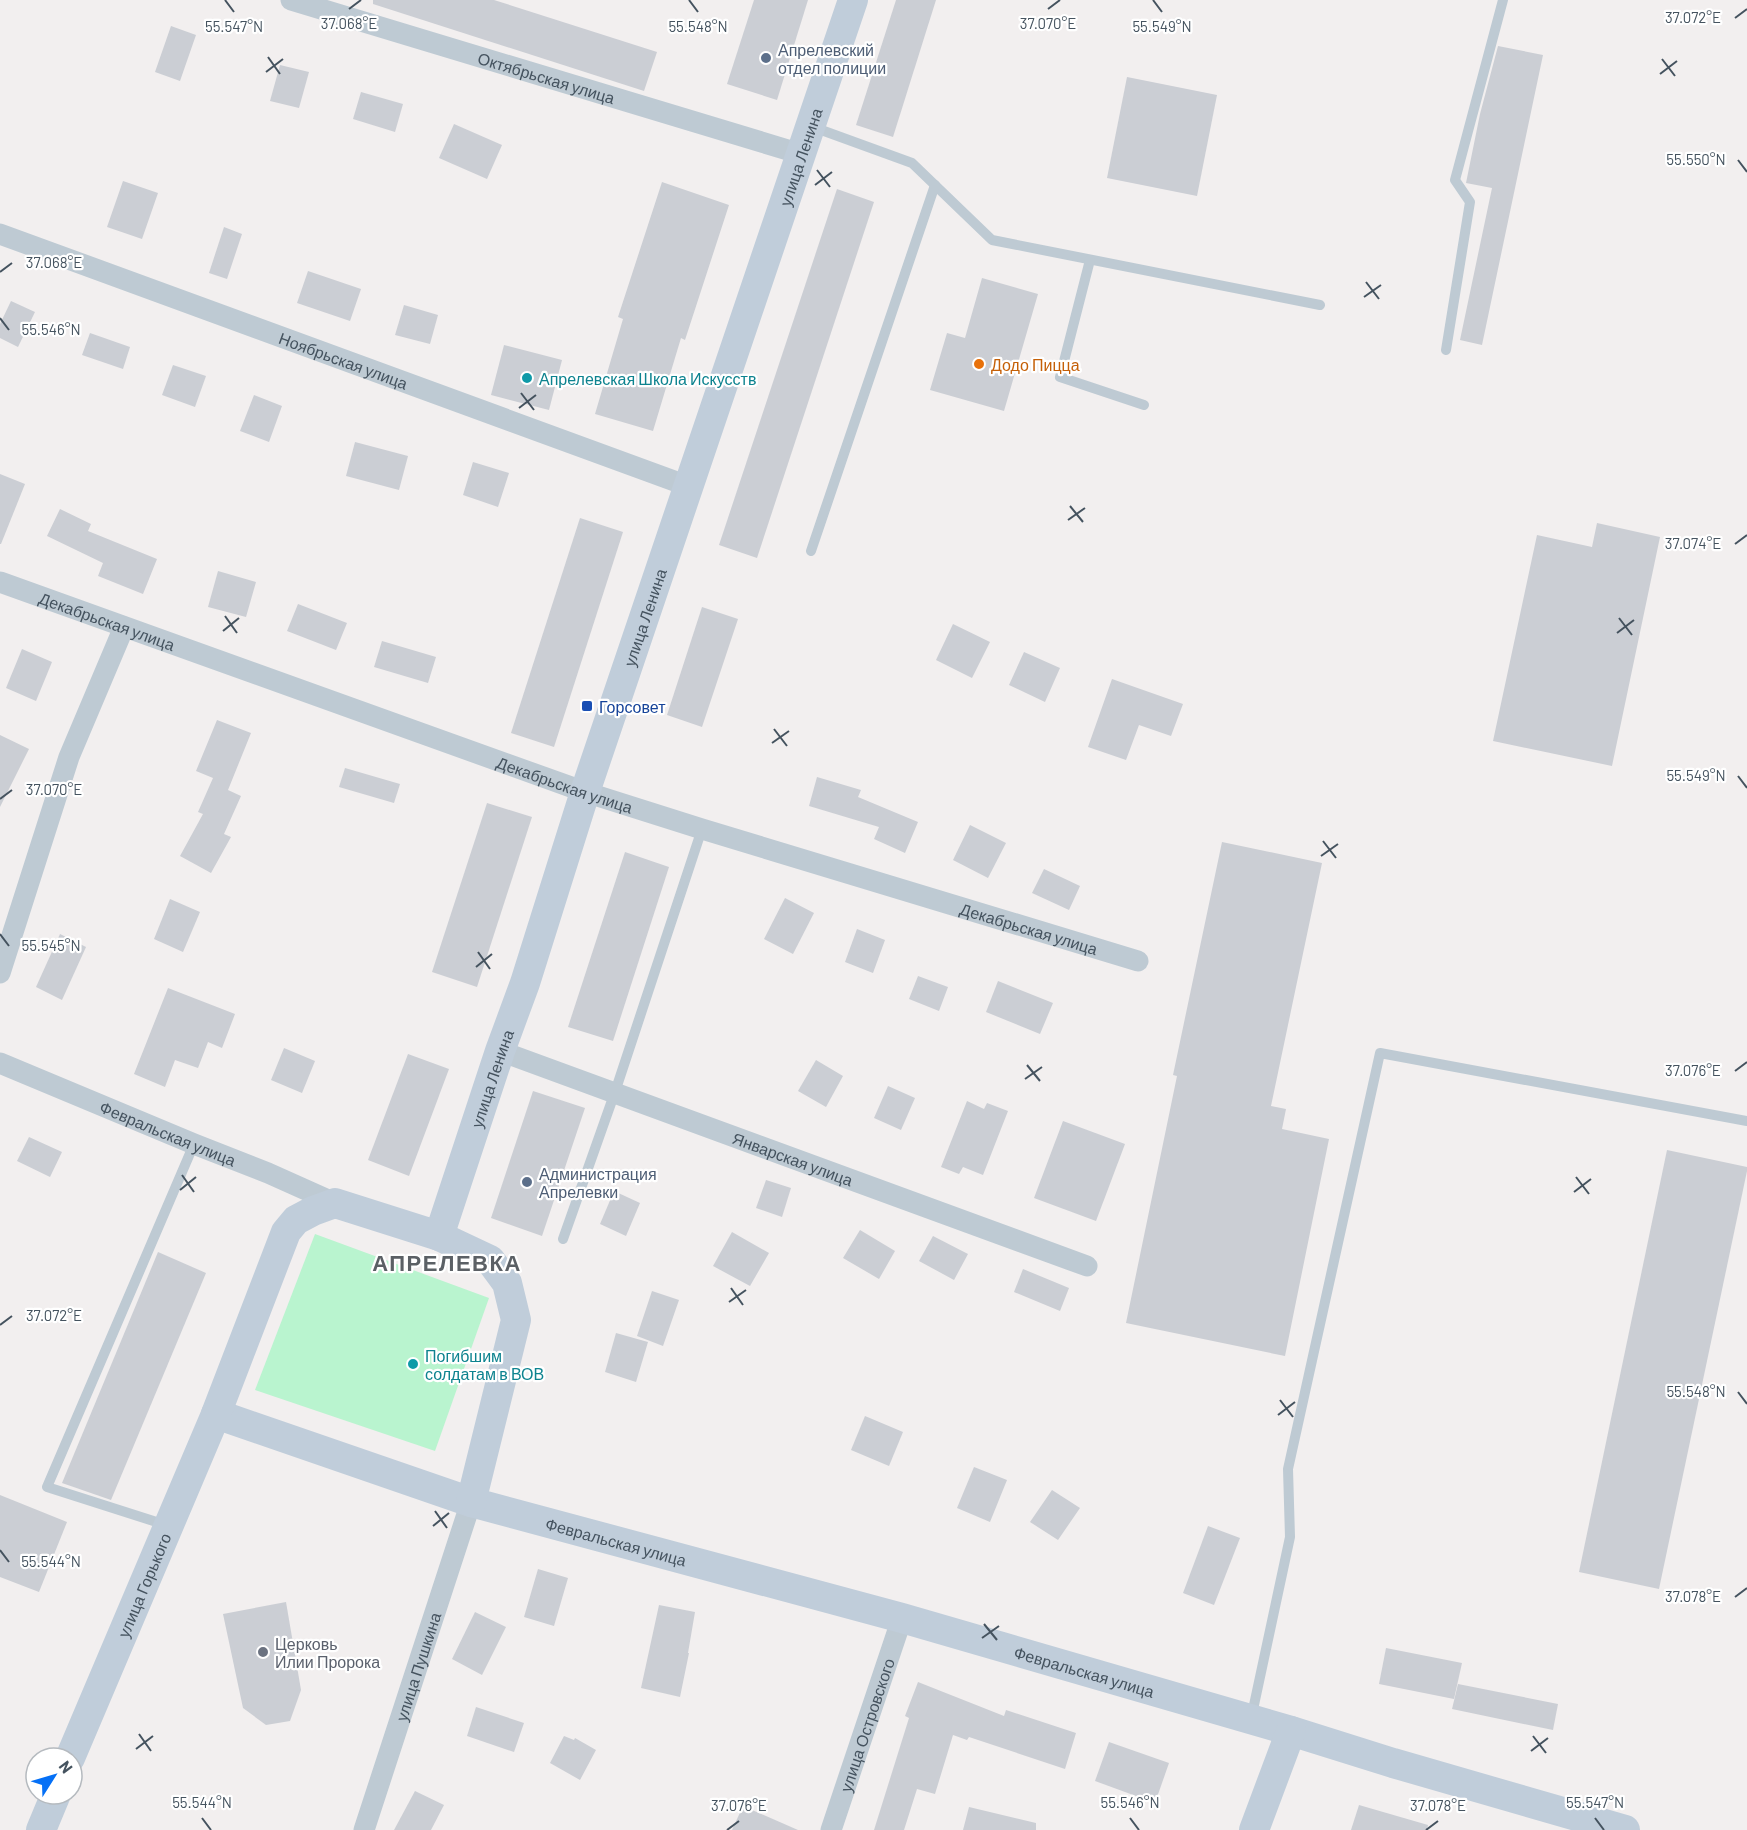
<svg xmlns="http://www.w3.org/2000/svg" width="1747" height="1830" font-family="Barlow,sans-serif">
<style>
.green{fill:#b9f4cf}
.building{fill:#cbced4}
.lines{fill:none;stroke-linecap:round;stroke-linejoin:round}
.lane{stroke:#becad3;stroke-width:10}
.street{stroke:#becad3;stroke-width:21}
.secondary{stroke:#c0cdda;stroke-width:30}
.ticks{fill:none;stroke:#45535f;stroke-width:2}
.service-dot{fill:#5c6f8a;stroke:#fff;stroke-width:2}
.food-dot{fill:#e8710a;stroke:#fff;stroke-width:2}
.culture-dot{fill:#0f9aa8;stroke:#fff;stroke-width:2}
.transit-dot{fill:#1a4fb4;stroke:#fff;stroke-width:2}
.worship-dot{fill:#6b7280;stroke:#fff;stroke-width:2}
.labels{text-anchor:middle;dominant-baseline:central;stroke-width:4.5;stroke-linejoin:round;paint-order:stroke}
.service-label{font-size:16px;fill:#4e5e75;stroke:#fff;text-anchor:start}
.street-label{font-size:16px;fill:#45535f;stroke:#fff}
.food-label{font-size:16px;fill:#c56008;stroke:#fff;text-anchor:start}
.culture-label{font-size:16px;fill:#0d838f;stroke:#fff;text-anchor:start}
.transit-label{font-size:16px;fill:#164399;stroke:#fff;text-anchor:start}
.worship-label{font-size:16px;fill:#5b616d;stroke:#fff;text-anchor:start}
.district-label{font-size:22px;font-weight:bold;letter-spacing:1.5px;fill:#5b6065;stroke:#fff}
.ticks-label{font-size:15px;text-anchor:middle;fill:#45535f;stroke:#fff;stroke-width:4.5;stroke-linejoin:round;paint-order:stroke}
</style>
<rect width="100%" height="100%" fill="#f2efef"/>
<!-- green -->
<path class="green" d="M315,1234L489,1298L435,1451L255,1390Z"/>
<!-- building -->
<g class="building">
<path d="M373,0H494L657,52L644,91L373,4Z"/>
<path d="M754,0H808L777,100L727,84Z"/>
<path d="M896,0H936L893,137L856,125Z"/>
<path d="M171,26L196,35L180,81L155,72Z"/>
<path d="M1498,46L1543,55L1482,345L1460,340L1492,188L1466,183L1480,114Z"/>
<path d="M280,65L309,72L299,108L270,101Z"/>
<path d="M1127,77L1217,95L1197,196L1107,178Z"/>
<path d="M361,92L403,104L395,132L353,119Z"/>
<path d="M454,124L502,145L487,179L439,158Z"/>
<path d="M123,181L158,193L142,239L107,227Z"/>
<path d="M662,182L729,205L685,340L681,338L653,431L595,414L623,319L618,317Z"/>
<path d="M837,189L874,202L757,558L719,545Z"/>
<path d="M224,227L242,234L227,279L209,273Z"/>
<path d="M308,271L361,289L350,321L297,303Z"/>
<path d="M982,278L1038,294L1004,411L930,390L947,333L965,338Z"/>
<path d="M11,301L35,312L18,347L0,338V324Z"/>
<path d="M404,305L438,315L430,344L395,335Z"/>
<path d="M90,333L130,347L123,369L82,355Z"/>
<path d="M504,345L562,360L549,410L491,395Z"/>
<path d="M173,365L206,376L195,407L162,395Z"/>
<path d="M254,395L282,406L269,442L240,431Z"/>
<path d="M355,442L408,456L399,490L346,476Z"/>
<path d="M473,462L509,473L498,507L463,495Z"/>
<path d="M0,474L25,484L1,544H0Z"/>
<path d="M60,509L91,524L88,531L157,559L143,594L98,576L103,563L47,536Z"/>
<path d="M580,518L623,532L554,747L511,733Z"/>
<path d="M1597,523L1660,537L1612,766L1493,741L1537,535L1592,547Z"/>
<path d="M218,571L256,582L246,617L208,607Z"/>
<path d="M298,604L347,623L336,650L287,631Z"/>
<path d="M702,607L738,619L702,727L667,715Z"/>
<path d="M953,624L990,642L972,678L936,660Z"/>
<path d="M382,641L436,657L428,683L374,667Z"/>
<path d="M22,649L52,662L36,701L6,688Z"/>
<path d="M1024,652L1060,668L1045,702L1009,685Z"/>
<path d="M1112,679L1183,704L1171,736L1139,725L1126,760L1088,747Z"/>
<path d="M217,720L251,733L228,790L241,796L224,834L231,837L211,873L180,856L203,814L198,812L213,778L196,771Z"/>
<path d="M0,735L29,749L0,807Z"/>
<path d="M345,768L400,784L394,803L339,787Z"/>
<path d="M817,777L861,790L858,797L918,822L905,853L874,839L879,827L809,806Z"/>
<path d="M487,803L532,817L477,987L432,972Z"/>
<path d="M970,825L1006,843L988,878L953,860Z"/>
<path d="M1222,842L1322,863L1271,1106L1286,1109L1282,1129L1329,1139L1285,1356L1126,1323L1177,1076L1173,1075Z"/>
<path d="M625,852L669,867L613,1041L568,1027Z"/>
<path d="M1044,869L1080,886L1069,910L1032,893Z"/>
<path d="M785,898L814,913L793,954L764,939Z"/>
<path d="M170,899L200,912L183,952L154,939Z"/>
<path d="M857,929L885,940L873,973L845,962Z"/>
<path d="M60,934L86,947L62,1000L36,987Z"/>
<path d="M918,976L948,987L939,1011L909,999Z"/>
<path d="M998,981L1053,1003L1040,1034L986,1012Z"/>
<path d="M168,988L235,1014L222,1048L208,1042L198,1068L175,1060L165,1087L134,1074Z"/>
<path d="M284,1048L315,1061L302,1093L271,1080Z"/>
<path d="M408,1054L449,1069L409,1176L368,1160Z"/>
<path d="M816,1060L843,1076L826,1107L798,1091Z"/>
<path d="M888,1086L915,1098L901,1130L874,1118Z"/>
<path d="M533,1091L585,1108L542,1236L491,1218Z"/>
<path d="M967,1101L984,1109L987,1103L1008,1111L983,1175L963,1167L959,1174L941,1167Z"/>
<path d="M1063,1121L1125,1144L1096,1221L1034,1198Z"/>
<path d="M29,1137L62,1152L50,1177L17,1161Z"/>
<path d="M1667,1150L1747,1167V1171L1659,1589L1579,1572Z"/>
<path d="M766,1180L791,1188L782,1217L756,1208Z"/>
<path d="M614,1191L640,1203L626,1236L600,1224Z"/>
<path d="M860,1230L895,1251L879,1279L843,1258Z"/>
<path d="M732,1232L769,1253L750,1286L713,1266Z"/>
<path d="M933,1236L968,1254L954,1280L919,1261Z"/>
<path d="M158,1252L206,1273L111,1500L62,1483Z"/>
<path d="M1023,1269L1069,1288L1060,1311L1014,1292Z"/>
<path d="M652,1291L679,1300L663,1346L637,1336Z"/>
<path d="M616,1333L648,1342L636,1382L605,1372Z"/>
<path d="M865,1416L903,1432L889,1466L851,1450Z"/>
<path d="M974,1467L1007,1480L990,1522L957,1508Z"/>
<path d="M1052,1490L1080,1508L1058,1540L1030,1522Z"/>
<path d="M0,1495L67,1522L39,1592L0,1577Z"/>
<path d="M1208,1526L1240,1538L1214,1605L1183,1593Z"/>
<path d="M538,1569L568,1578L554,1626L524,1617Z"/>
<path d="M286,1602L301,1690L290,1721L266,1725L243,1708L223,1614Z"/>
<path d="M659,1605L695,1612L688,1653H689L680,1697L641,1688Z"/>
<path d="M475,1612L506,1627L482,1675L452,1659Z"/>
<path d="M1386,1648L1462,1663L1454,1699L1379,1684Z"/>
<path d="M918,1682L1004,1716L1006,1710L1076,1733L1065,1769L969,1737L967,1740L953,1735L935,1794L917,1789L904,1830H874L909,1718L905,1716Z"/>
<path d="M1458,1684L1558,1704L1553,1730L1452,1709Z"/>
<path d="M476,1707L524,1723L514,1752L467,1736Z"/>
<path d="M564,1736L574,1740L575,1738L596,1750L580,1780L550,1763Z"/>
<path d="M1109,1742L1169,1763L1155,1803L1095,1781Z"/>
<path d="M415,1791L444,1805L431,1830H394Z"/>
<path d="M1359,1805L1428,1825L1427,1830H1351Z"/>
<path d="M743,1806L798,1830H732Z"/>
<path d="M969,1807L1036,1823V1830H963Z"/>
</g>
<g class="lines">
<!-- lane -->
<g class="lane">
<path d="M813,127L912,163L992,240L1320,305"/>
<path d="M1090,260L1060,377L1144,405"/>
<path d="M1446,350L1470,202L1455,180L1503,0"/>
<path d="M811,551L935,185"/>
<path d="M563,1239L615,1092L702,829"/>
<path d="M166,1525L47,1487L194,1144"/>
<path d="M1251,1719L1290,1537L1288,1469L1380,1053L1747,1121"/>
</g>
<!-- street -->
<g class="street">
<path id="s1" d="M291,0L801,154"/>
<path id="s2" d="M0,234L688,486"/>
<path id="s3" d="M0,582L585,792L702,829L1138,961"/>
<path d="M0,973L69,757L124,627"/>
<path id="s4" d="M500,1051L1087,1266"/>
<path id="s5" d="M0,1063L194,1144L268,1173L335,1203"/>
<path id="s6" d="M364,1830L471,1502"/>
<path id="s7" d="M831,1830L902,1618"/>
</g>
<!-- secondary -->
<g class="secondary">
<path id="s8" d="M439,1236L500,1051L525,983L585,792L853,0"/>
<path id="s9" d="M216,1414L471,1502L902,1618L1291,1731L1393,1763L1625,1830"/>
<path id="s10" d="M70,1758L216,1414L286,1232L296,1220L313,1211L335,1203L439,1236L490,1260L507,1283L516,1320L471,1502"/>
<path d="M41,1830L56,1794"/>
<path d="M1254,1830L1291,1731"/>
</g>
</g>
<!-- ticks -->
<path class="ticks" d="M225,0L234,12M689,0L698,12M1153,0L1162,12M349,9L361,0M1048,9L1060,0M1735,18L1747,9M268,57L280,74M1662,59L1675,76M266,72L283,59M1660,74L1677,61M1738,160L1747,172M817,170L830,187M815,185L832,172M0,272L12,263M1366,282L1379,299M1364,297L1381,285M0,318L9,330M521,393L534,410M519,408L536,395M1070,506L1083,522M1068,520L1085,508M1735,544L1747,535M225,616L237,633M1619,618L1632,635M223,631L239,618M1617,633L1634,620M774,729L787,746M772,743L789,731M1738,776L1747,788M0,799L12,790M1323,841L1336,858M1321,856L1338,844M0,934L9,946M478,952L490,969M476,967L492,954M1027,1065L1040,1081M1735,1071L1747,1062M1025,1079L1042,1067M182,1175L194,1192M1576,1177L1589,1194M180,1190L196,1177M1574,1192L1591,1179M731,1288L743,1305M729,1302L746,1290M0,1325L12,1316M1738,1392L1747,1404M1280,1400L1293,1417M1278,1415L1295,1402M435,1511L447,1528M433,1526L449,1513M0,1550L9,1562M1735,1597L1747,1588M984,1624L997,1640M982,1638L999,1626M139,1734L151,1751M1533,1736L1546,1753M136,1749L153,1736M1531,1751L1548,1738M202,1818L211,1830M1130,1818L1139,1830M1595,1818L1604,1830M727,1830L739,1821M1426,1830L1438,1821"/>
<!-- markers -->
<g class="service-dot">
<circle cx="766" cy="58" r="6"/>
<circle cx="527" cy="1182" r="6"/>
</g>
<circle class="food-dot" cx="979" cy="364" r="6"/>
<g class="culture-dot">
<circle cx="527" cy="378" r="6"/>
<circle cx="413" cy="1364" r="6"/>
</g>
<rect class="transit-dot" x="581" y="700" width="12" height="12" rx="3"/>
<circle class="worship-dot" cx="263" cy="1652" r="6"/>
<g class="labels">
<!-- service labels -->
<g class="service-label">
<text x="778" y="49">Апрелевский<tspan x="778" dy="18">отдел полиции</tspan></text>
<text x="539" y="1173">Администрация<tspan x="539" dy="18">Апрелевки</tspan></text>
</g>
<!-- street labels -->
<g class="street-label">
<text stroke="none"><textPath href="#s1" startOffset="267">Октябрьская улица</textPath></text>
<text stroke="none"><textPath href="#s8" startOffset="1138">улица Ленина</textPath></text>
<text stroke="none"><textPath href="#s2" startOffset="366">Ноябрьская улица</textPath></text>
<text stroke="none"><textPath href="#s8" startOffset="652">улица Ленина</textPath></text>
<text stroke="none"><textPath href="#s3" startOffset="114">Декабрьская улица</textPath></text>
<text stroke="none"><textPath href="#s3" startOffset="600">Декабрьская улица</textPath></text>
<text stroke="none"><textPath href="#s3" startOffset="1086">Декабрьская улица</textPath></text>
<text stroke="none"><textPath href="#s8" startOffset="166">улица Ленина</textPath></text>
<text stroke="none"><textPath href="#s5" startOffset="182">Февральская улица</textPath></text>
<text stroke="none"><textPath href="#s4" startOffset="312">Январская улица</textPath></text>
<text stroke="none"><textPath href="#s9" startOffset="420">Февральская улица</textPath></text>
<text stroke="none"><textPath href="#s10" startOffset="188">улица Горького</textPath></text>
<text stroke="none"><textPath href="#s6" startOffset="172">улица Пушкина</textPath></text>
<text stroke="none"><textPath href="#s9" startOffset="906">Февральская улица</textPath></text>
<text stroke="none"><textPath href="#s7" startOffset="111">улица Островского</textPath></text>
</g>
<!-- food labels -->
<g class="food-label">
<text x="991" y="364">Додо Пицца</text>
</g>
<!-- culture labels -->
<g class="culture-label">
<text x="539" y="378">Апрелевская Школа Искусств</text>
<text x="425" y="1355">Погибшим<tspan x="425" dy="18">солдатам в ВОВ</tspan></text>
</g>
<!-- transit labels -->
<g class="transit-label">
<text x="599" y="706">Горсовет</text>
</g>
<!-- worship labels -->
<g class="worship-label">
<text x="275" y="1643">Церковь<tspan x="275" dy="18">Илии Пророка</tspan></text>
</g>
<!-- district labels -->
<g class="district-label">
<text x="447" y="1262">АПРЕЛЕВКА</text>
</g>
</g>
<g class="ticks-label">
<text x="1693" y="23">37.072°E</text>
<text x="349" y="29">37.068°E</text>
<text x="1048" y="29">37.070°E</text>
<text x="234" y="32">55.547°N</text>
<text x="698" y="32">55.548°N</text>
<text x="1162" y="32">55.549°N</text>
<text x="1696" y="165">55.550°N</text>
<text x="54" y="268">37.068°E</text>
<text x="51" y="335">55.546°N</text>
<text x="1693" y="549">37.074°E</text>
<text x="1696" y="781">55.549°N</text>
<text x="54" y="795">37.070°E</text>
<text x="51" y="951">55.545°N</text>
<text x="1693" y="1076">37.076°E</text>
<text x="54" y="1321">37.072°E</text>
<text x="1696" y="1397">55.548°N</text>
<text x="51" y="1567">55.544°N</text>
<text x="1693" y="1602">37.078°E</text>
<text x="202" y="1808">55.544°N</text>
<text x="1130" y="1808">55.546°N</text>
<text x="1595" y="1808">55.547°N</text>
<text x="739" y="1811">37.076°E</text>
<text x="1438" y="1811">37.078°E</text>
</g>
<!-- north arrow -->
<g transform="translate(54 1776) rotate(53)"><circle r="28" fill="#ffffff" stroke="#b5babf" stroke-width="1.5"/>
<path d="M0-4.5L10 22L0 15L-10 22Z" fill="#0570f6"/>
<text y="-9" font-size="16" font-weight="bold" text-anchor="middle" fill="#45535f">N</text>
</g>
</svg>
